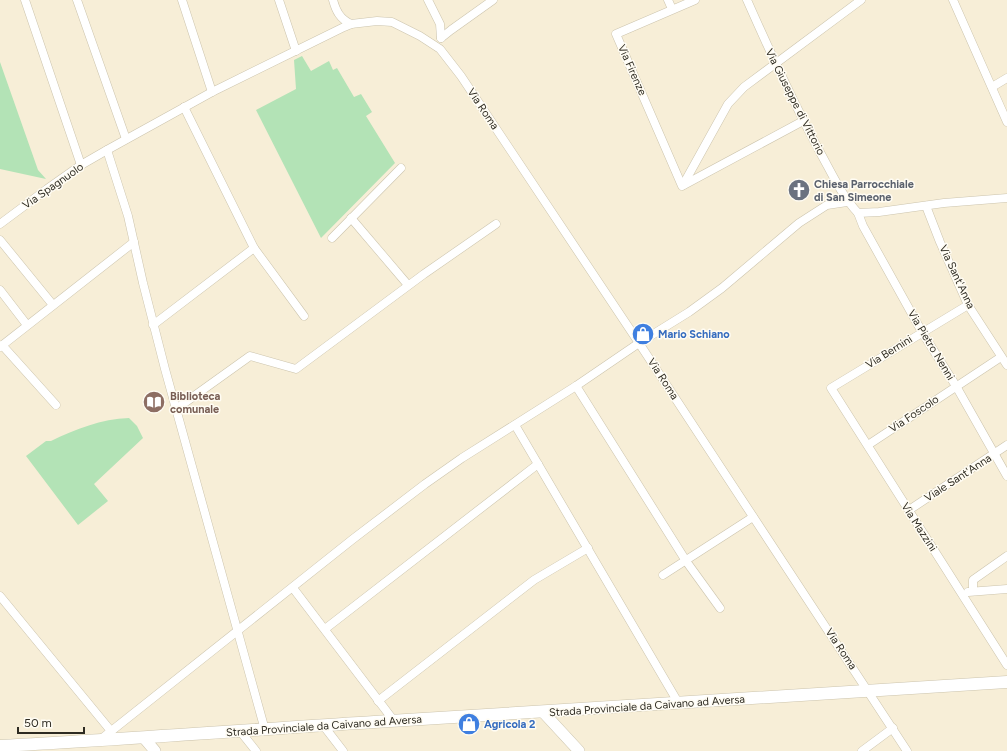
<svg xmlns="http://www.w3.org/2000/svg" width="1007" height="751" font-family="Figtree,sans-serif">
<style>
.green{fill:#b3e3b6}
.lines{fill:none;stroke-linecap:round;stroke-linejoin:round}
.minor-casing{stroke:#ccc4ad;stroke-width:9}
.tertiary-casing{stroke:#ccc4ad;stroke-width:12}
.secondary-casing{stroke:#ccc4ad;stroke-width:13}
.minor{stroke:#fff;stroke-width:8}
.tertiary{stroke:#fff;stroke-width:11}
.secondary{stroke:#fff;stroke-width:12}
.labels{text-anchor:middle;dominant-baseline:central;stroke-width:3;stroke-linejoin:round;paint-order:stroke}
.street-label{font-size:11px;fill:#2e2b22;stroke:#fffcf3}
.worship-label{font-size:11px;font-weight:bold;fill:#5b616d;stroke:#fffcf3;text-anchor:start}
.shop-label{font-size:11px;font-weight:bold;fill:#366cbe;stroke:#fffcf3;text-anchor:start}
.education-label{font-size:11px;font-weight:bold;fill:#785e54;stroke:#fffcf3;text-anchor:start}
</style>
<rect width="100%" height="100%" fill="#f7eed7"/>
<!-- green -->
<g class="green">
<path d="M302,56L311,71L329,61L333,70L337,68L354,97L361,94L372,112L366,116L395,163L321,238L256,110L296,89L294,60Z"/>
<path d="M0,62L38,170L46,179L0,169Z"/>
<path d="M129,418L137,426L143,438L94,484L108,501L78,525L26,456L46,441H51C76,429 101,419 129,418Z"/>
</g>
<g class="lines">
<!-- minor casing -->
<g class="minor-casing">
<g id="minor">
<path d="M25,0L81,165"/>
<path d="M77,0L126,139"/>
<path d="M182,0L212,92"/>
<path d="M279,0L296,51"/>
<path d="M333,0C336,11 340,19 351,24"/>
<path d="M428,0L440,24L441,38"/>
<path d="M668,0L672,9"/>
<path d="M695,0L616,34L682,186L803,121"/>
<path d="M747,0C770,52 794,104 821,154C832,174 842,196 858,213L879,212L944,203L1007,198"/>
<path d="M953,0L1007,122"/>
<path d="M441,38L451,30L493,0"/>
<path d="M992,87L1007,78"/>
<path d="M184,107L254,248L304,316"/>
<path d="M107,150L128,216L143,283L165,369L265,730"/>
<path d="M683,185L728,104L744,87L861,0"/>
<path d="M926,206L940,242L968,305L1007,365"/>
<path d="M858,213L863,226L922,332L956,386L1007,476"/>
<path d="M351,218L408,285"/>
<path d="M0,224L47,189L81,165L107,150L212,92L344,27L351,24L377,21L392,22L420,36L440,49L461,76L639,343L907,751"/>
<path d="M332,238L401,168"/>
<path d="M0,240L53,305"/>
<path d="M0,290L27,325"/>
<path d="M968,305L831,388L1007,665"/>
<path d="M153,325L254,248"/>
<path d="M2,345L56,405"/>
<path d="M0,347L134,242"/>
<path d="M576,386L686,561L720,608"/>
<path d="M176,409L250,356L296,369L424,274L496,224"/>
<path d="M515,425L679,704"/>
<path d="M868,445L1001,357"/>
<path d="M909,510L1007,445"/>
<path d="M663,575L753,517"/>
<path d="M293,588L394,721"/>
<path d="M973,591V580L1007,556"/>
<path d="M968,592L1007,589"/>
<path d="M0,596L111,731"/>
<path d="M325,629L538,464"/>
<path d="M378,701L534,580L588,548"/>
<path d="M323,725L343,751"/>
<path d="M240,731L256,751"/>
<path d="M100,740L353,539L425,484L462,458L576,386L639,343L689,312L722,288L799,223L827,205L847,202"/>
<path d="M862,751L893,728"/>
</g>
</g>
<!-- tertiary casing -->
<g class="tertiary-casing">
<g id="tertiary">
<path d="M543,712L579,751"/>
<path d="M144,738L155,751"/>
</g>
</g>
<!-- secondary casing -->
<g class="secondary-casing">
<path id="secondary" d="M0,746C130,739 260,729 390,721C595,708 801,696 1007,682"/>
</g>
<!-- minor -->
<use href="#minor" class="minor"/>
<!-- tertiary -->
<use href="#tertiary" class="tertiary"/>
<!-- secondary -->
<use href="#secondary" class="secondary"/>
</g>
<!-- icons -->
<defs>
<g id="church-disc" transform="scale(1.15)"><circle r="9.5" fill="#6b7280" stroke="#fffcf3"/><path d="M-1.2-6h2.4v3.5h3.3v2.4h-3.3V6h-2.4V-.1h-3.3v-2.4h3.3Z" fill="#fff"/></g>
<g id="shop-disc" transform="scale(1.15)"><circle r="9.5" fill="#3f7fe0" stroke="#fffcf3"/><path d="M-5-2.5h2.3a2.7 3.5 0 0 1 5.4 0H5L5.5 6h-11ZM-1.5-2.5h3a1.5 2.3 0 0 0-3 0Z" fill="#fff"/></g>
<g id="library-disc" transform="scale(1.15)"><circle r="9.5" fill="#8d6e63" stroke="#fffcf3"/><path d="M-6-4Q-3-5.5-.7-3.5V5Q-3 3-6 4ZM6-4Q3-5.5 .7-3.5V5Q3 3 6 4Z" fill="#fff"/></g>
</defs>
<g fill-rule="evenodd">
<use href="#church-disc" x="799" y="190"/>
<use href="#shop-disc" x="643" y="334"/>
<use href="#library-disc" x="154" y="402"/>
<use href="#shop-disc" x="469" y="724"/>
</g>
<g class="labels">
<!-- street labels -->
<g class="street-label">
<text transform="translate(632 70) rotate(66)">Via Firenze</text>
<text transform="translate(795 102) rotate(63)">Via Giuseppe di Vittorio</text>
<text transform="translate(483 109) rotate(56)">Via Roma</text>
<text transform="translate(53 186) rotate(-35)">Via Spagnuolo</text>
<text transform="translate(957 277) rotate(65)">Via Sant'Anna</text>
<text transform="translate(931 345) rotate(59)">Via Pietro Nenni</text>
<text transform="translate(889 352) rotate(-32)">Via Bernini</text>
<text transform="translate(663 379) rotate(57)">Via Roma</text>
<text transform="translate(914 414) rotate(-34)">Via Foscolo</text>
<text transform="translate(958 478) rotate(-33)">Viale Sant'Anna</text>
<text transform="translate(919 527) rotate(57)">Via Mazzini</text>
<text transform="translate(841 649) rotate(56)">Via Roma</text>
<text transform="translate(647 706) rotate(-4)">Strada Provinciale da Caivano ad Aversa</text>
<text transform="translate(324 726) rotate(-4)">Strada Provinciale da Caivano ad Aversa</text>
</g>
<!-- worship labels -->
<g class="worship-label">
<text x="814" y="184">Chiesa Parrocchiale<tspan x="814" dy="13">di San Simeone</tspan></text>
</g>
<!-- shop labels -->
<g class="shop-label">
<text x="658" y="334">Mario Schiano</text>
<text x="484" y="724">Agricola 2</text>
</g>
<!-- education labels -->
<g class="education-label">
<text x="170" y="396">Biblioteca<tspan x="170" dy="13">comunale</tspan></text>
</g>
</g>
<!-- scale -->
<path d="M18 727v6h66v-6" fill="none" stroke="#2e2b22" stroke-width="2"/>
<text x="24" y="727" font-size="12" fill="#2e2b22" stroke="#fffcf3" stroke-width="3" paint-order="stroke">50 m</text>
</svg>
